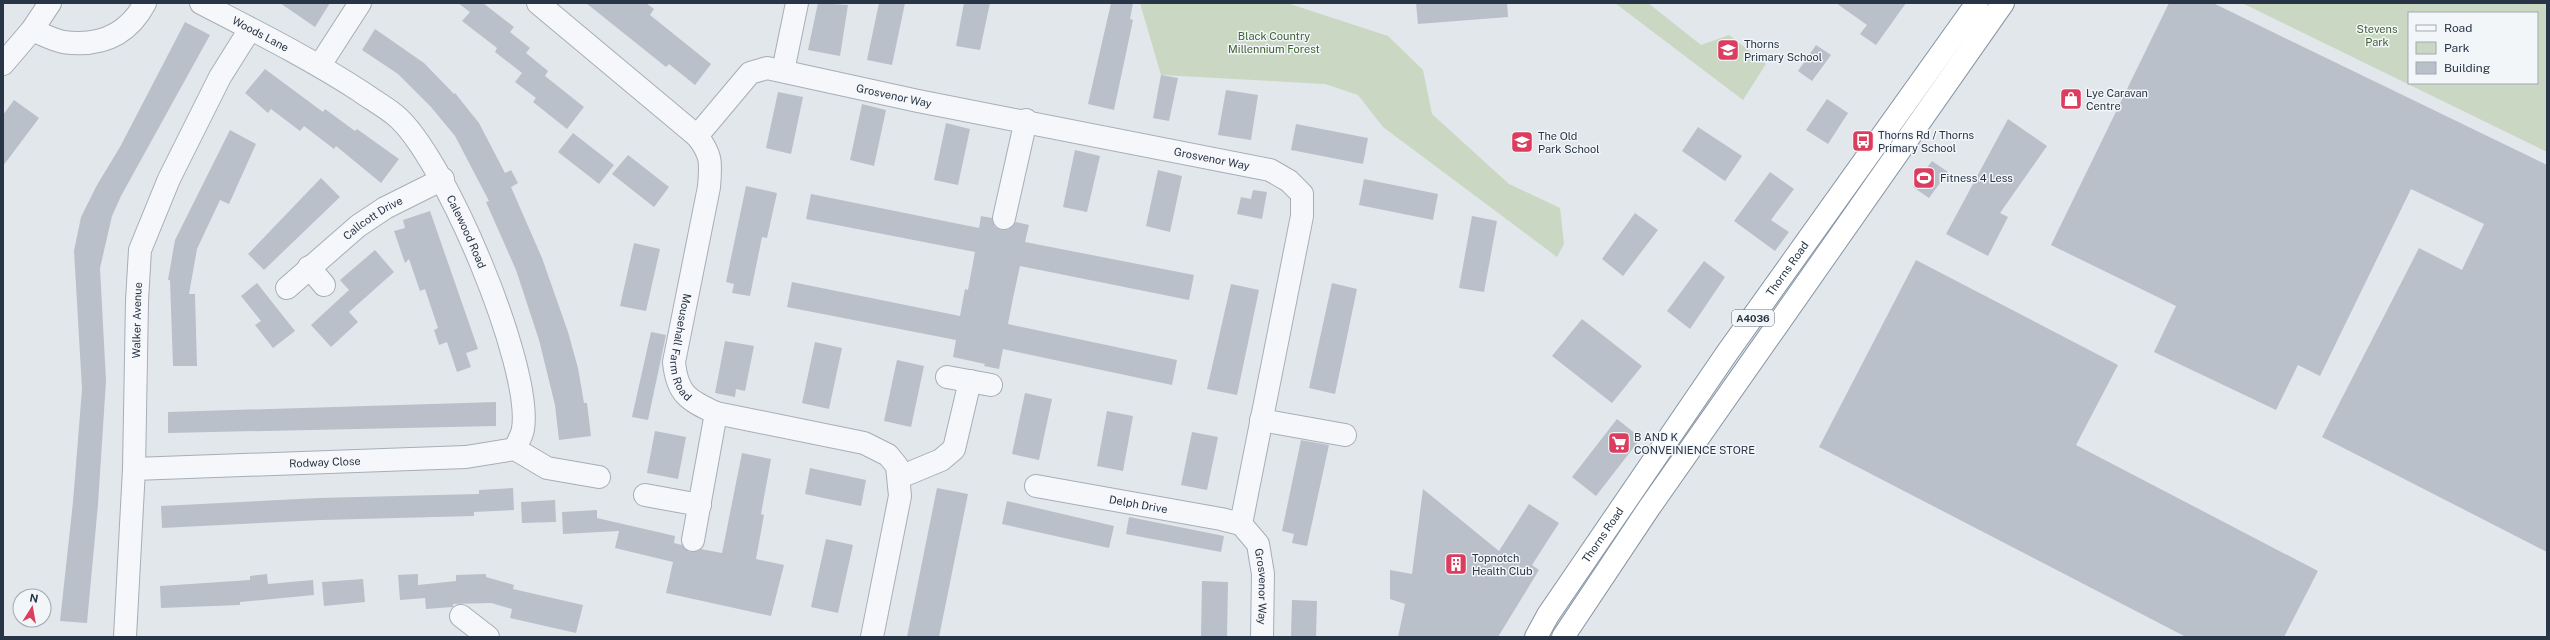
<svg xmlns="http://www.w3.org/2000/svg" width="2550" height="640" font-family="'Public Sans',sans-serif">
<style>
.green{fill:#c9d7c3;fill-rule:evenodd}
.building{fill:#b9c0ca}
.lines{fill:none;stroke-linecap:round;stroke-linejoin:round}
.minor-casing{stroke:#a6aeb7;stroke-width:24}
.trunk-casing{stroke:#8895a4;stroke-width:24}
.minor{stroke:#f6f7fa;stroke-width:22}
.trunk{stroke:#fff;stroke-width:22}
.labels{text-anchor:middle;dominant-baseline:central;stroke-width:3;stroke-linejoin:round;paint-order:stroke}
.shield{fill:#f3f6f9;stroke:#656f7c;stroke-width:1}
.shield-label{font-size:10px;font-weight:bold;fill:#283546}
.park-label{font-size:11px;fill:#406334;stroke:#f3f6f9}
.street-label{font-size:11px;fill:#283546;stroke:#f3f6f9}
.poi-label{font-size:11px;fill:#283546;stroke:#f3f6f9;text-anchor:start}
</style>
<rect width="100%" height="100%" fill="#e2e7ec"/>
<!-- green -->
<g class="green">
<path d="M1140,3H1287L1388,36L1423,70L1432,114L1509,184L1560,208L1564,244L1557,257L1383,127L1358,95L1325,84L1161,75Z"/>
<path d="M1615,3H1648L1701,45L1729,35L1766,64L1743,100Z"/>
<path d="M2242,3H2547V152ZM2409,13H2537V83H2409Z"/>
</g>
<!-- building -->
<g class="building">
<path d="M280,3H330L315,27Z"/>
<path d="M458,3H483L514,27L510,32L530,48L526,53L548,71L545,76L584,107L567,129L533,102L536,98L515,82L522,73L495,52L497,48L462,21L470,12Z"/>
<path d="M586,3H646L654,9L650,15L711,64L695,85L669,64L666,67Z"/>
<path d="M818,3L848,5L840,56L808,50Z"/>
<path d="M879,3H905L892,65L867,60Z"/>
<path d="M964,3H990L980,50L956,46Z"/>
<path d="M1111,3H1133L1130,19L1133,20L1114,110L1088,104Z"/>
<path d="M1416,3H1507L1508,17L1418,24Z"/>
<path d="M1836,3H1906L1876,45L1860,34L1867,25Z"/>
<path d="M2169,3H2213L2547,165V552L2322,437L2419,248L2462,270L2484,224L2411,189L2320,376L2298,365L2276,410L2154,352L2176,306L2051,245Z"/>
<path d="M185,22L210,35L121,196L112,216L100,268L106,381L98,504L87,623L60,621L73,502L82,389L74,251L81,217L97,185L120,147Z"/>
<path d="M375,29L424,63L454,94L455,93L479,123L505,173L511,170L518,183L511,187L542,258L568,332L578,368L584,403H587L591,436L559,440L555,405L539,340L516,270L486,202L489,201L455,136L431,107L398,74L362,50Z"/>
<path d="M1816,45L1831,55L1812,81L1798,71Z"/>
<path d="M265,69L323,112L325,109L355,131L357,129L399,159L381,183L336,146L334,149L304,126L300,131L271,109L268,113L245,93Z"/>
<path d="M1161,75L1178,78L1169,121L1153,118Z"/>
<path d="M1226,90L1258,95L1251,140L1218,135Z"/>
<path d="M778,92L803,97L791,154L766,148Z"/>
<path d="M1827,99L1848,113L1828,144L1806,130Z"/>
<path d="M14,100L39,118L3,166V115Z"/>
<path d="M862,104L886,110L874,166L850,160Z"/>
<path d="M2008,119L2047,146L2000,213L2008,217L1988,256L1946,234Z"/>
<path d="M946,123L970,129L958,185L934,180Z"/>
<path d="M1296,124L1368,138L1363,164L1291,150Z"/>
<path d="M1698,127L1742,156L1725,181L1682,151Z"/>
<path d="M230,130L256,144L229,204L220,200L197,249L189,294H195L197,366H173L170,280H168L175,240Z"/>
<path d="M573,133L614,165L599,184L558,152Z"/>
<path d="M1075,150L1100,156L1087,212L1063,207Z"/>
<path d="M628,155L669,187L654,207L612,174Z"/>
<path d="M1932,161L1948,172L1929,198L1913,187Z"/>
<path d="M1158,170L1182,176L1170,232L1146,226Z"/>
<path d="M1770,172L1794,189L1771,220L1789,232L1775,251L1734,221Z"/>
<path d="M321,178L340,197L264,270L248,254Z"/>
<path d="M1364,179L1438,194L1433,220L1359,205Z"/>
<path d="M746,186L777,193L767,238L762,237L750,296L732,293L734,284L726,282Z"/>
<path d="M1253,190L1267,192L1262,219L1237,214L1241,197L1251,199Z"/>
<path d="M811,194L979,228L981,216L992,218L995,227L1002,230H1008L1016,222L1029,225L1025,242L1194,275L1189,300L1020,266L1013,298L1008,324L1177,360L1172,385L1003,349L999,369L984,366L985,364L953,357L956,340L787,307L792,282L960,316L965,289L968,290L975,252L806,219Z"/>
<path d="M430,211L478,349L466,353L471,367L457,372L447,342L439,345L434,330L438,328L425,289L420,291L409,259L405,263L394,231L405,228L403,220Z"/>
<path d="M1635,213L1658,230L1623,276L1602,259Z"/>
<path d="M1472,216L1497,221L1484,292L1459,288Z"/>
<path d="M634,243L660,249L646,311L620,306Z"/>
<path d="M375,250L394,272L349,312L358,322L331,347L311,325L349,290L340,280Z"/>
<path d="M1916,260L2118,365L2076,445L2318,571L2284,637H2186L1819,447Z"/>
<path d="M1704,261L1725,277L1690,329L1667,311Z"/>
<path d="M257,283L295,331L273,348L255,325L261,321L241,296Z"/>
<path d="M1332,283L1357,289L1335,394L1309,388Z"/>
<path d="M1231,284L1259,290L1237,395L1207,389Z"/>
<path d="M1582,319L1642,366L1612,403L1552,356Z"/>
<path d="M651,332L666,335L648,420L632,417Z"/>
<path d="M725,341L754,346L745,391L736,389L735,397L715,393Z"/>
<path d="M815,342L842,348L829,409L802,403Z"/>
<path d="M897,360L924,366L911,427L884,421Z"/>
<path d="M1025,393L1052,399L1039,460L1012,454Z"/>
<path d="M496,402V426L168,433V412Z"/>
<path d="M1107,411L1133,416L1123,471L1097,466Z"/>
<path d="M1617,419L1641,438L1596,496L1572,477Z"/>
<path d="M655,431L686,437L678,479L647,473Z"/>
<path d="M1192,432L1218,437L1207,490L1181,485Z"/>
<path d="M1301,440L1329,445L1307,546L1292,543L1294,534L1282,531Z"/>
<path d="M742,453L771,459L761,514L764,515L756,559L784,565L771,616L666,593L673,562L615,548L619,531L563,534L562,512L597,510V518L675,536L674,543L682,545L690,552L701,549L722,553Z"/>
<path d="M810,468L866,480L861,506L805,494Z"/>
<path d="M513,488L514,510L474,512V516L321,520L162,528L161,506L318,498L479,494V490Z"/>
<path d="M937,488L968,494L939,637H907Z"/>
<path d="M1423,489L1499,551L1529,504L1559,523L1532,565L1539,570L1498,637H1398L1405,604L1390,599V570L1412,574Z"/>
<path d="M555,500L556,522L522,523L521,502Z"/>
<path d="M1007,501L1114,526L1109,548L1002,524Z"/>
<path d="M1129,517L1224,536L1221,552L1126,534Z"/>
<path d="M826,539L853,545L838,613L811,607Z"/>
<path d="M267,574L268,584L313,580L314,595L240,602V605L161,608L160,586L250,580V576Z"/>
<path d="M418,574V585L456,581V575L486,574V577L514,585L513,589L583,605L576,633L510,618L512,609L491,603L453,604V607L426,609L425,598L400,600L398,575Z"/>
<path d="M363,579L365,602L324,606L322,582Z"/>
<path d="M1202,581L1228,582L1227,637H1201Z"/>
<path d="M1292,600L1317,601L1316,637H1291Z"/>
</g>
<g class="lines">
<!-- minor casing -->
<g class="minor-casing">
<g id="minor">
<path id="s1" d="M201,3C255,31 309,58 360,91C371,99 384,106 395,115C444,155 533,367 523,429C522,436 517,443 515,449"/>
<path id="s2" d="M538,3L697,136C712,155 711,163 709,187L674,362C677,394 688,400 716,413L864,443L888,455L897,466L900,496L872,637"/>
<path d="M32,30C42,34 53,40 63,42C100,47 128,35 145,3"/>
<path d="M3,64L32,30L50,3"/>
<path d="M320,65L360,3"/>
<path d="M783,71L797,3"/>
<path id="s3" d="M697,136L750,73L767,68L918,101L1270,170L1289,181L1302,194V216L1241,524"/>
<path d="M1004,218L1026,120"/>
<path d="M309,267L324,285"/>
<path id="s4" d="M287,288L358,226L385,208L443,179"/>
<path d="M947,377L991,385"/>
<path d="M1261,420L1345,435"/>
<path d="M515,449L547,468L599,477"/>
<path id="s5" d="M134,469L466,457L515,449"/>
<path d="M900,477L941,460L954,449L970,381"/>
<path id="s6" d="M1036,486L1221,519L1241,524"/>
<path d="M645,495L700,505"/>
<path id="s7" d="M1241,524L1258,544L1263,574L1262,637"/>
<path d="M693,540L716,413"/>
<path d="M461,616L488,637"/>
<path id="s8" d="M125,637L134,469L137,301L140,250L169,179L220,77L250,29"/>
</g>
</g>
<!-- trunk casing -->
<g class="trunk-casing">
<g id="trunk">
<path id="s9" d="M1536,637L1548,615L1727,353L1977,3"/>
<path d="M1563,637L1649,508L2003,3"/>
</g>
</g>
<!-- minor -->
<use href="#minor" class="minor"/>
<!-- trunk -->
<use href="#trunk" class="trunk"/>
</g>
<!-- icons -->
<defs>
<g id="school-square" transform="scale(1.15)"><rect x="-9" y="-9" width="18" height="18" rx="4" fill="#dc3d5e" stroke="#f3f6f9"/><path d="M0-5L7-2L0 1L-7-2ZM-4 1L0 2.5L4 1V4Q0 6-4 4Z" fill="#fff"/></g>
<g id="shop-square" transform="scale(1.15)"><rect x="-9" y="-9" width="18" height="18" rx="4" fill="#dc3d5e" stroke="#f3f6f9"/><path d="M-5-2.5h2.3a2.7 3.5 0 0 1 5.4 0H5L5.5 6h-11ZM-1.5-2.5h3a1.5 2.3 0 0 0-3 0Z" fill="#fff"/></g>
<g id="bus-square" transform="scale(1.15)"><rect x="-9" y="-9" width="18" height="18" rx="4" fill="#dc3d5e" stroke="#f3f6f9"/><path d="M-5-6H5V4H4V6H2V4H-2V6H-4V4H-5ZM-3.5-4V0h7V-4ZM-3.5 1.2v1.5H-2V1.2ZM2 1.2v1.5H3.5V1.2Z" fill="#fff"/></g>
<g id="stadium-square" transform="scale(1.15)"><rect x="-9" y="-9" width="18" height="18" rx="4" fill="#dc3d5e" stroke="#f3f6f9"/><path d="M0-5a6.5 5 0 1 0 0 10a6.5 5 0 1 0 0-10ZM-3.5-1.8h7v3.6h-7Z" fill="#fff"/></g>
<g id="supermarket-square" transform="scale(1.15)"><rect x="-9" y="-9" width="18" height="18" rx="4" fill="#dc3d5e" stroke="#f3f6f9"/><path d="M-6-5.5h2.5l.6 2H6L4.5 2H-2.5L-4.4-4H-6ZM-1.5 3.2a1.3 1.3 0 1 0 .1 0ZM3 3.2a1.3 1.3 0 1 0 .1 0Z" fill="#fff"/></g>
<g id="building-square" transform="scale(1.15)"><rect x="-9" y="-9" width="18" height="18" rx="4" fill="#dc3d5e" stroke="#f3f6f9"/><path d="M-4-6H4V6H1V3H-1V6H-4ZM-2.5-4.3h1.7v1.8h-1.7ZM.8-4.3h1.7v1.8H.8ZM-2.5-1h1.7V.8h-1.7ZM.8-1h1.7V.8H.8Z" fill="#fff"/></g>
</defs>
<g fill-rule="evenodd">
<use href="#school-square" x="1728" y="50"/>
<use href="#shop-square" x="2071" y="99"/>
<use href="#bus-square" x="1863" y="141"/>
<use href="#school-square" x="1522" y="142"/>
<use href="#stadium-square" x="1924" y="178"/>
<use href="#supermarket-square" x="1619" y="443"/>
<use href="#building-square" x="1456" y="564"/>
</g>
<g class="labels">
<!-- shield labels -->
<rect class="shield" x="1732" y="310" width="42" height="16" rx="3"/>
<g class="shield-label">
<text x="1753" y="318">A4036</text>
</g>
<!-- park labels -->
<g class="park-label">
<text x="2377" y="29">Stevens<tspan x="2377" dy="13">Park</tspan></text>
<text x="1274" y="36">Black Country<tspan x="1274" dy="13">Millennium Forest</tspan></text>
</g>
<!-- street labels -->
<g class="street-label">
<text stroke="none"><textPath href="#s1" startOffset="67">Woods Lane</textPath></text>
<text stroke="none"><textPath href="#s3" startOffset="230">Grosvenor Way</textPath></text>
<text stroke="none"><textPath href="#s3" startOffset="554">Grosvenor Way</textPath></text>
<text stroke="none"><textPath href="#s4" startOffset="111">Callcott Drive</textPath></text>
<text stroke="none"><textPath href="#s1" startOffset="362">Calewood Road</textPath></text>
<text stroke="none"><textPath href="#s9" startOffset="446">Thorns Road</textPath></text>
<text stroke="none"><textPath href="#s8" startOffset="317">Walker Avenue</textPath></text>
<text stroke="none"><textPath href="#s2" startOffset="426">Mousehall Farm Road</textPath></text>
<text stroke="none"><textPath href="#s5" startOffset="191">Rodway Close</textPath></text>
<text stroke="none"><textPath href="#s6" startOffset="104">Delph Drive</textPath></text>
<text stroke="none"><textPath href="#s9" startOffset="122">Thorns Road</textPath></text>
<text stroke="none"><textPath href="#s7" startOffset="69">Grosvenor Way</textPath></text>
</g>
<!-- poi labels -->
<g class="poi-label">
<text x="1744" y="44">Thorns<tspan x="1744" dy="13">Primary School</tspan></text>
<text x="2086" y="93">Lye Caravan<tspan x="2086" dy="13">Centre</tspan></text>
<text x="1878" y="135">Thorns Rd / Thorns<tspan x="1878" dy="13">Primary School</tspan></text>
<text x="1538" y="136">The Old<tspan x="1538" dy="13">Park School</tspan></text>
<text x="1940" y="178">Fitness 4 Less</text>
<text x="1634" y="437">B AND K<tspan x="1634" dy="13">CONVEINIENCE STORE</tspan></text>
<text x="1472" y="558">Topnotch<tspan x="1472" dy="13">Health Club</tspan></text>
</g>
</g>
<!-- border -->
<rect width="2550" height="640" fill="none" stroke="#283546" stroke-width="8"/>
<!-- legend -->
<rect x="2408" y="12" width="130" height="72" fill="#f3f6f9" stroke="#a2a9b1"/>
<rect x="2416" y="25" width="20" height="6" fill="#f6f7fa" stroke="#a2a9b1"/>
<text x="2444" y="32" font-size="12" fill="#283546">Road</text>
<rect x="2416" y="42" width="20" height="12" fill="#c9d7c3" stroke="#a2a9b1"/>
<text x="2444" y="52" font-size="12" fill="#283546">Park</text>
<rect x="2416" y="62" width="20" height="12" fill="#b9c0ca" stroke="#a2a9b1"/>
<text x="2444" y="72" font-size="12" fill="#283546">Building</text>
<!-- north arrow -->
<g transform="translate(32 608) rotate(11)"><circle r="19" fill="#f3f6f9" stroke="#a2a9b1"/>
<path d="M0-3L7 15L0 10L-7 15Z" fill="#dc3d5e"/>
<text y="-6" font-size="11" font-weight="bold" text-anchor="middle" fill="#283546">N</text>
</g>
</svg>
